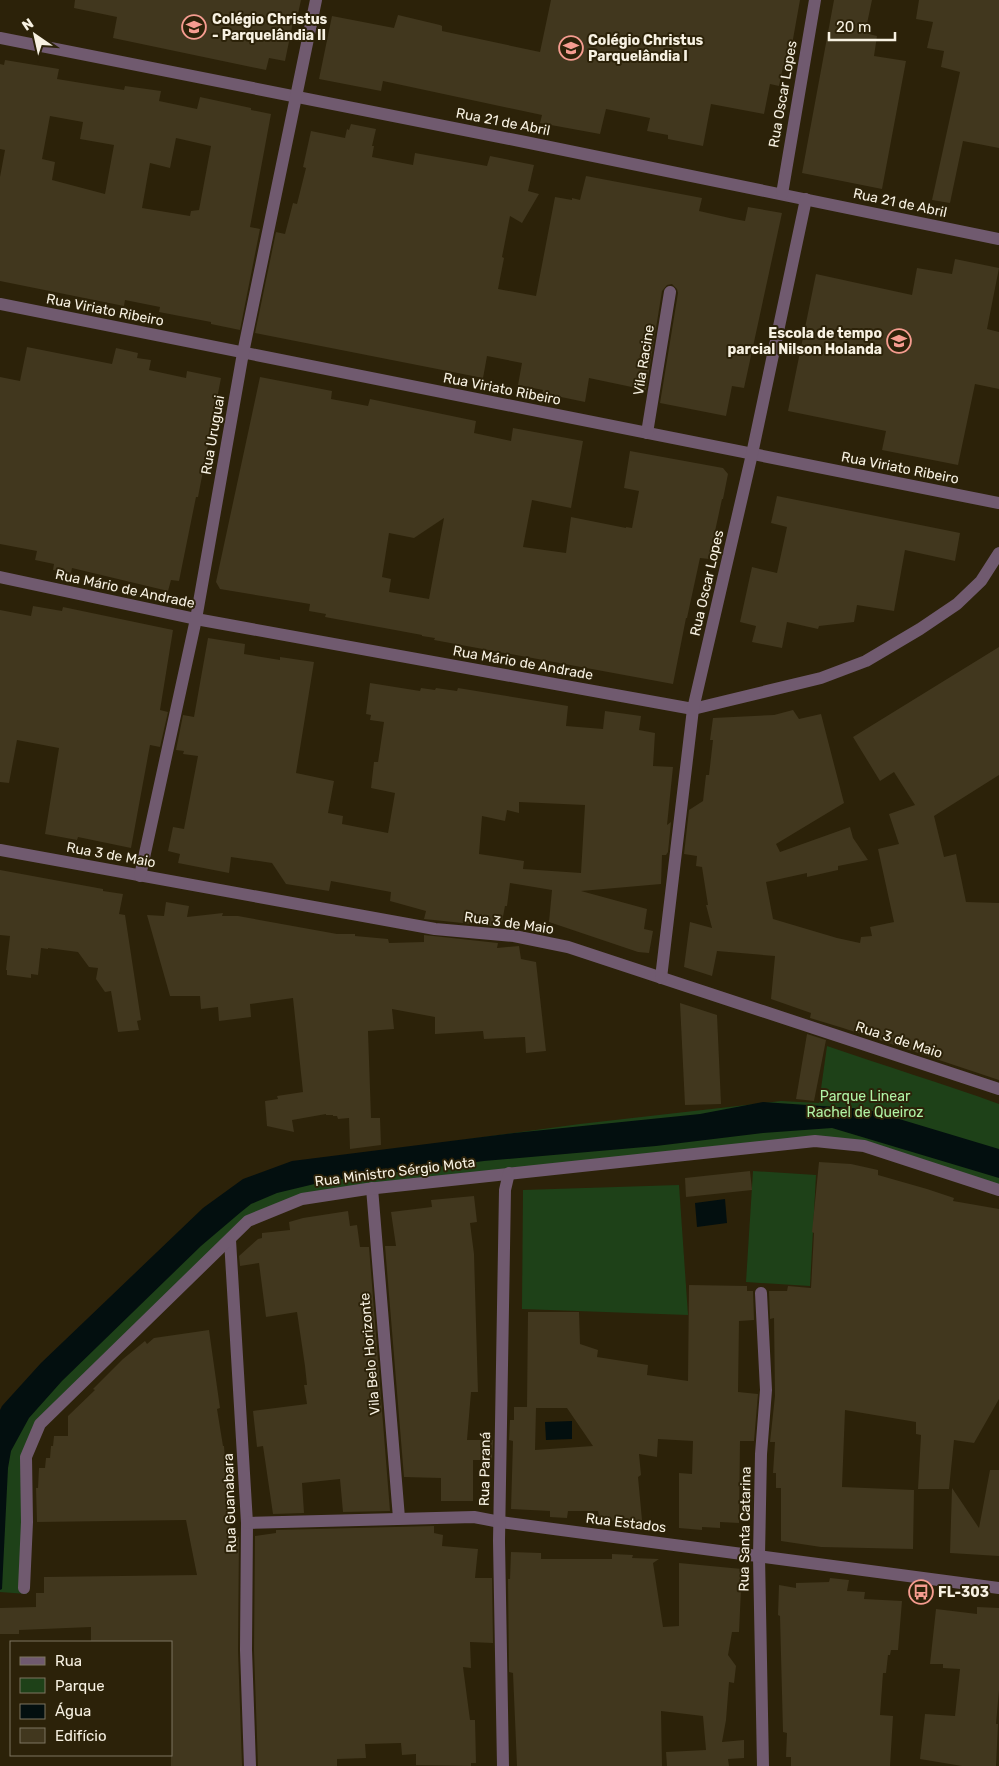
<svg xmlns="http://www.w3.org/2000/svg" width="999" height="1766" font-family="Rubik,sans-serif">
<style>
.green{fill:#1e4118}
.water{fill:#030f0f}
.building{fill:#41371e;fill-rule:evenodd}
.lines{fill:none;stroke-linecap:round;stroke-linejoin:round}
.minor{stroke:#705a6f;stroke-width:12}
.labels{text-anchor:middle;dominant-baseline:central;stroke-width:4;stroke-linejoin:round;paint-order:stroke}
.poi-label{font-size:14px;font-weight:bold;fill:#f7f1e2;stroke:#2c2209;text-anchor:start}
.street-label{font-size:14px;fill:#f7f1e2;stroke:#2c2209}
.park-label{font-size:14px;fill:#b0f3a5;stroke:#2c2209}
</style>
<rect width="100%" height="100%" fill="#2c2209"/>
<!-- green -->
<g class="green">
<path d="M827,1046C884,1066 942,1083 999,1104V1190L852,1144L774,1145L388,1186L281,1208L240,1230L40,1424L26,1482L27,1594L0,1592V1435L251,1179L448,1142L580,1124L781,1101L819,1103Z"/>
<path d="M753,1171L816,1175L810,1286L746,1282Z"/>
<path d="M679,1185L688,1315L522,1309L523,1190Z"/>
</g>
<!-- water -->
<g class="water">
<path d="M763,1102L866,1109L999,1149V1178L832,1128L763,1133L656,1146L484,1161L327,1181L277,1193L251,1204L241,1212L201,1246L62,1381L29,1418L11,1451L8,1468L2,1589L0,1590V1410L2,1406L41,1363L203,1208L243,1179L292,1161L514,1133L700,1114Z"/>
<path d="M725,1199L727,1223L697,1227L695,1203Z"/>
<path d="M572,1421V1439L546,1440L545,1422Z"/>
</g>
<!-- building -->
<g class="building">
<path d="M75,0H301L296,23L293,22L285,61L269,58L266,70L113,38L117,17L74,8Z"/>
<path d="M551,0H800L788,67H783L779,86L770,84L764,114L711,104L703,146L668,139V135L647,131L650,118L606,109L600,134L540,123L542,115L383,81L381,91L319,79L332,16L394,28L398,15L440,25L442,26V31L540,52Z"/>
<path d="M834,0H872L865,33L877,36L874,56L906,61L882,189L802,173Z"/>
<path d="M919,0H999V148L963,141L950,203L932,200L960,72L941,67L944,51L927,48L933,22L916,19Z"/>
<path d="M5,60L59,69L57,79L124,90L125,86L161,91L159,101L197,109L200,97L251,108V110L271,114L250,227L260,229L240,330L211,324V322L159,312L160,307L125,300L124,306L0,281V177L5,150L0,149V64L4,65ZM50,116L83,122L80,139L114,145L105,194L52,180L55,162L42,159ZM176,138L211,146L199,210L191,211L190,216L142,208L150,163L170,168Z"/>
<path d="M351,124L376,129L372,146H374L372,157L413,165L415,153L487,166L490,156L534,165L528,191L539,194L522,223L510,216L502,257L504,258L498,289L536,296L555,197L572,200V198L580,200L586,176L702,198L699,211L734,219L745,221L748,207L782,213L744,388L732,386L726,416L660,403L678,293L677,289L672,284L667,285L662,291L646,390L589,378L585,402L542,393L543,390L518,385L522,363L487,356L483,378L255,333L276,232L285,234L293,203L297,204L306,168L303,167L311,131L345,138L347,129L349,130Z"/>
<path d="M955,259L999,268L987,329L999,332V389L975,384L958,465L882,450L886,431L788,411L816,274L912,295L917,268L952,274Z"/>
<path d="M27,347L112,364L116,348L138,353L137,358L151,360L149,370L186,378L187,371L221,378L198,497H196L179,581L171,580L168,591L72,568L71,573L53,570L54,564L35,560L37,551L0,544V377L20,381Z"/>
<path d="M260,377L332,391L331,399L368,406L370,399L476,421L474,433L511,441L513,428L583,441L571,508L532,500L523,547L566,553L571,517L626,528V527L632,528L639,491L624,488L630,451L723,468L728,474L723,499H722L709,559L700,558L687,618H686L673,684L434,640L435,638L422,636V635L325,617L326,614L309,611L310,604L220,589L216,582ZM444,518L429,599L389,592L391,579L382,577L389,533L414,538Z"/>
<path d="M777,496L960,533L955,561L905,550L894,611L857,605L854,622L819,626L818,629L787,622L782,648L752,642L756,626L740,622L752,567L777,573L787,527L771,523Z"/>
<path d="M33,606L62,611L63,607L173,630L160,710L168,712L160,747L150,745L131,848L78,837L77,840L45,834L59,748L17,740L9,783L0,782V610L31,616Z"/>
<path d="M208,638L245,644L244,654L280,660V657L314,662L296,773L334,781L328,813L343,816L342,824L388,833L395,793L371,788L374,762H378L384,722L370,720L371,715L366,714L370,683L420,691L421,688L435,690L436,688L457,691L458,688L568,706L566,726L603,729L605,711L641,716L639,730L655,733L653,766L673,767L667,825L671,822L668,852L666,855H662L661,884L581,891L647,909L644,929L653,931L649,953L638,952L549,922L552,890L510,883L507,906H505L501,927L424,919L426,911L390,901L391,892L331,881L329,891L286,884L272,863L231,857L229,873L178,863L180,854L168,851L173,827L184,829L198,756L183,754L184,751L176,750L183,715L194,717ZM519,802L585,805L581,873L523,869L524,861L479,854L482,816L505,821L507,810L519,813Z"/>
<path d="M999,647V775L934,816L944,857L956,854L966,902L999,903V1080L843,1028L810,1018L811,1013L771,999L775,956L717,951L712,976L684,967L690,922L712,928L706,905H708L702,867L696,866L697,856L684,854L689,810L703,801L706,775H709L713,740H710L713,718L774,715L793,710L799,719L821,714L844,803L776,844L780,852L850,827L853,838L868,860L838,866V870L807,877V873L766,882L773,919L837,938L860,943L861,937L872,936L870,927L894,922L878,849L899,844L889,814L915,805L894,772L880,781L853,737Z"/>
<path d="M0,870L103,889V891L123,894L119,914L125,915L141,1020L137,1021L139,1030L118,1032L111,991L105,992L96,979L98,968L89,967L78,952L48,948V949L41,948L38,975L31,974V978L7,975V970H6L10,936L0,935Z"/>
<path d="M166,902L189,906L187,917L223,913L222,916H238L337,934H355V936L388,939L389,943L424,942V935L498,943L497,948L519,946L521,959L536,962L546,1051L526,1053L525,1037L484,1039L483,1031L435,1034V1017L392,1009L394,1029L368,1031L371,1118H380L381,1145L350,1149L349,1118L338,1119L337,1116H333V1115H326V1114L292,1120L294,1132L267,1126L265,1101L278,1099L277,1096L303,1092L293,998L250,1004L251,1017L219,1021L218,1007L201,1009L200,996H170L147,915L164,916Z"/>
<path d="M680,1003L717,1015L721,1104L685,1105Z"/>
<path d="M807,1034L826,1040L814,1101L796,1099Z"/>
<path d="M819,1162L851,1164L878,1170V1175L927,1189L954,1198L953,1201L999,1209V1399L974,1443L954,1440L949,1489H918L921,1435L916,1434V1422L845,1410L842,1487L914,1490L913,1549L821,1547L781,1541V1488H776V1473H773L775,1442H770L775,1396L774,1318L770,1319L769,1291H787L788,1286L811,1288L814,1233L812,1232Z"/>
<path d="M750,1171L752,1190L686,1197L685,1178Z"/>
<path d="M474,1196L477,1222L470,1223L474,1254L478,1392H471L467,1440H493L492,1460H473V1501H441V1478L404,1477L385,1246H396L391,1212L432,1207L431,1200Z"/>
<path d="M348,1211L350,1226L357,1225L360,1247H369L390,1511L343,1512L340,1479L302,1483L304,1513L273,1514L263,1446L257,1447L253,1411L307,1404L304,1385H307L305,1366L297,1312L266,1317L259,1263L240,1266L239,1256L258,1239L262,1238V1233L290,1230L289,1222L303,1218Z"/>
<path d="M689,1285L747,1286V1291H753L754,1320L739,1321L738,1392L758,1394L754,1441H740L739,1523L720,1522V1528L702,1527V1530L679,1528V1473L692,1474L693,1441L658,1439L657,1457L639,1454L641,1475L638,1477L642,1520L600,1521L598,1511H568L567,1518L550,1517V1511L511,1509L513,1441L509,1440L510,1420H514V1407H527L528,1312H579L580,1344L598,1350L597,1357L648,1365L647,1375L688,1381ZM536,1408H567L593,1446L535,1450Z"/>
<path d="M209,1330L220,1408L217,1409L223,1446H224L231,1538L239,1537L238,1650L242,1766H171V1642H91V1627L19,1630V1634H0V1608L36,1607V1593H44V1577L197,1575L186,1520L37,1522L36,1488H38L39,1468H45L46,1458H50L51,1446H53L54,1436H68V1416L95,1390L93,1389L123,1359L145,1341L147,1344L154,1338Z"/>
<path d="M990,1470H999V1556L950,1553L952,1488L979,1528Z"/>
<path d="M434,1526V1533L443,1535L442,1546L478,1549L475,1578H492L493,1643L470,1642L471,1668L463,1667L470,1720H475L476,1763H471V1766L416,1765V1754L402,1755L401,1743L365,1744L366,1758L337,1759V1766H258L254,1650L255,1536L276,1533V1530Z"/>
<path d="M511,1552L541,1553V1559H612V1554L633,1555L632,1558L659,1559L653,1563L663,1627L679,1626V1563L742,1569L739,1632H732L728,1655L736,1666L734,1683L729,1682L726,1720L722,1742L744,1740V1758L728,1759L729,1766H667L666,1752L706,1750L703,1716L661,1711L662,1766H517L513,1673L509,1672L508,1579H510Z"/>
<path d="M830,1578L849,1580L847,1591L865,1592L864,1599L902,1601L898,1650H891L890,1655H888L886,1673H883L880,1715L893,1716L890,1766H791V1757H786L787,1733L783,1732L780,1616L778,1615L779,1585L796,1588V1583L829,1582Z"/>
<path d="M977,1607L999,1608V1690L996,1724H998L996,1766H962L920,1759L925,1714L955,1716L960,1669L943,1668V1664H930L936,1609L977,1614Z"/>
</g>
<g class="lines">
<!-- minor -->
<g class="minor">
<path d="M0,38L525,142L999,239"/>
<path d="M782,194L815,0"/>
<path d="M0,304L999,503"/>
<path d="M647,433L670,292"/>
<path d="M0,577L196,619L693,709L821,678L866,661L920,629L957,604L981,581L999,553"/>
<path d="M0,850L435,929L514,936L568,947L999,1089"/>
<path d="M140,876L196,619L243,353L316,0"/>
<path d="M661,978L693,709L752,454L806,199"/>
<path d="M372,1188L399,1518"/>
<path d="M230,1240L247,1523L246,1650L250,1766"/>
<path d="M761,1293L766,1390L761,1454L759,1556L763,1766"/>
<path d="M247,1523L474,1517L500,1522L999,1588"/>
<path d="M24,1588L27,1522L26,1457L40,1424L248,1221L302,1199L367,1189L815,1141L864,1146L999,1190"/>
<path d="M503,1766L499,1541L505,1190L509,1173"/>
</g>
</g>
<!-- icons -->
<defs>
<g id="school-ring" transform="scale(1.25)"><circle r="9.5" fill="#2c2209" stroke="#f59c90" stroke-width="1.5"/><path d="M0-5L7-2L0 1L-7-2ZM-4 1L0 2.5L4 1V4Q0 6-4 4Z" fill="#f59c90"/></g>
<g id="bus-ring" transform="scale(1.25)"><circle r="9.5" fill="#2c2209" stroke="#f59c90" stroke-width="1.5"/><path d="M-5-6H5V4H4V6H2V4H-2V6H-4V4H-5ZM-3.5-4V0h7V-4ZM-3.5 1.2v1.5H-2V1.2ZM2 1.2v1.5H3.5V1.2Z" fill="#f59c90"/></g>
</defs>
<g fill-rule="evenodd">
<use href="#school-ring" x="194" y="27"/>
<use href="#school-ring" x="571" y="48"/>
<use href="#school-ring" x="899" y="341"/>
<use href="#bus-ring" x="921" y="1592"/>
</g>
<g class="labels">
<!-- poi labels -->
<g class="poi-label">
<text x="212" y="19">Colégio Christus<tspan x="212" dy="16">- Parquelândia II</tspan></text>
<text x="588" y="40">Colégio Christus<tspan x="588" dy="16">Parquelândia I</tspan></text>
<text x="882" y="333" text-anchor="end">Escola de tempo<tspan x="882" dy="16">parcial Nilson Holanda</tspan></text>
<text x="938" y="1592">FL-303</text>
</g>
<!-- street labels -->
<g class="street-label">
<text transform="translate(783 94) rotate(-80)">Rua Oscar Lopes</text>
<text transform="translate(503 122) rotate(11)">Rua 21 de Abril</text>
<text transform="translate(900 203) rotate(12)">Rua 21 de Abril</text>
<text transform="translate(105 310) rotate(11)">Rua Viriato Ribeiro</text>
<text transform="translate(644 360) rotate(-81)">Vila Racine</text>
<text transform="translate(502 389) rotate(11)">Rua Viriato Ribeiro</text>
<text transform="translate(213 435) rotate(-80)">Rua Uruguai</text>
<text transform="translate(900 468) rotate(11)">Rua Viriato Ribeiro</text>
<text transform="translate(707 583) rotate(-77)">Rua Oscar Lopes</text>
<text transform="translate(125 589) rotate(12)">Rua Mário de Andrade</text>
<text transform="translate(523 663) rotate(10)">Rua Mário de Andrade</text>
<text transform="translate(111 855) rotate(10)">Rua 3 de Maio</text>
<text transform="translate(509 923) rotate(8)">Rua 3 de Maio</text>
<text transform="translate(899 1040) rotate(18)">Rua 3 de Maio</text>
<text transform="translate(395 1172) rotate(-7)">Rua Ministro Sérgio Mota</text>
<text transform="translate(370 1354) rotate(-95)">Vila Belo Horizonte</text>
<text transform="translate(485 1469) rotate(-89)">Rua Paraná</text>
<text transform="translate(230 1503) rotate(-92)">Rua Guanabara</text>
<text transform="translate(626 1523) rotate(7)">Rua Estados</text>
<text transform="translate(745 1529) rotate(-89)">Rua Santa Catarina</text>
</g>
<!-- park labels -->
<g class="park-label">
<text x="865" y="1096">Parque Linear<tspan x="865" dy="16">Rachel de Queiroz</tspan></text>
</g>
</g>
<!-- legend -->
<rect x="10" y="1641" width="162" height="115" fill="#2c2209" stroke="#7d7560"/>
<rect x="20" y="1657" width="25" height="8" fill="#705a6f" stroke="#7d7560"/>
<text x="55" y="1666" font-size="15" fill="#f7f1e2">Rua</text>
<rect x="20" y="1678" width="25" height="15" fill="#1e4118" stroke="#7d7560"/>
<text x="55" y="1691" font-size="15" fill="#f7f1e2">Parque</text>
<rect x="20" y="1704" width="25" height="15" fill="#030f0f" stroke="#7d7560"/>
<text x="55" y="1716" font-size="15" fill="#f7f1e2">Água</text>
<rect x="20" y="1728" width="25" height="15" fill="#41371e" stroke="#7d7560"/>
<text x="55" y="1741" font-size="15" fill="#f7f1e2">Edifício</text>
<!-- north arrow -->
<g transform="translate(35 35) rotate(326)" stroke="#2c2209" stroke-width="4" paint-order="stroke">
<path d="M0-4L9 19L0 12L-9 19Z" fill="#f7f1e2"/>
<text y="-8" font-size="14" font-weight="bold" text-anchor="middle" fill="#f7f1e2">N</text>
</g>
<!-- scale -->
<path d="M829 32v8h66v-8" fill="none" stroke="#f7f1e2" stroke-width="2.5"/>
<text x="836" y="32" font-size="15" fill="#f7f1e2" stroke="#2c2209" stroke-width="4" paint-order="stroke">20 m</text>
</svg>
